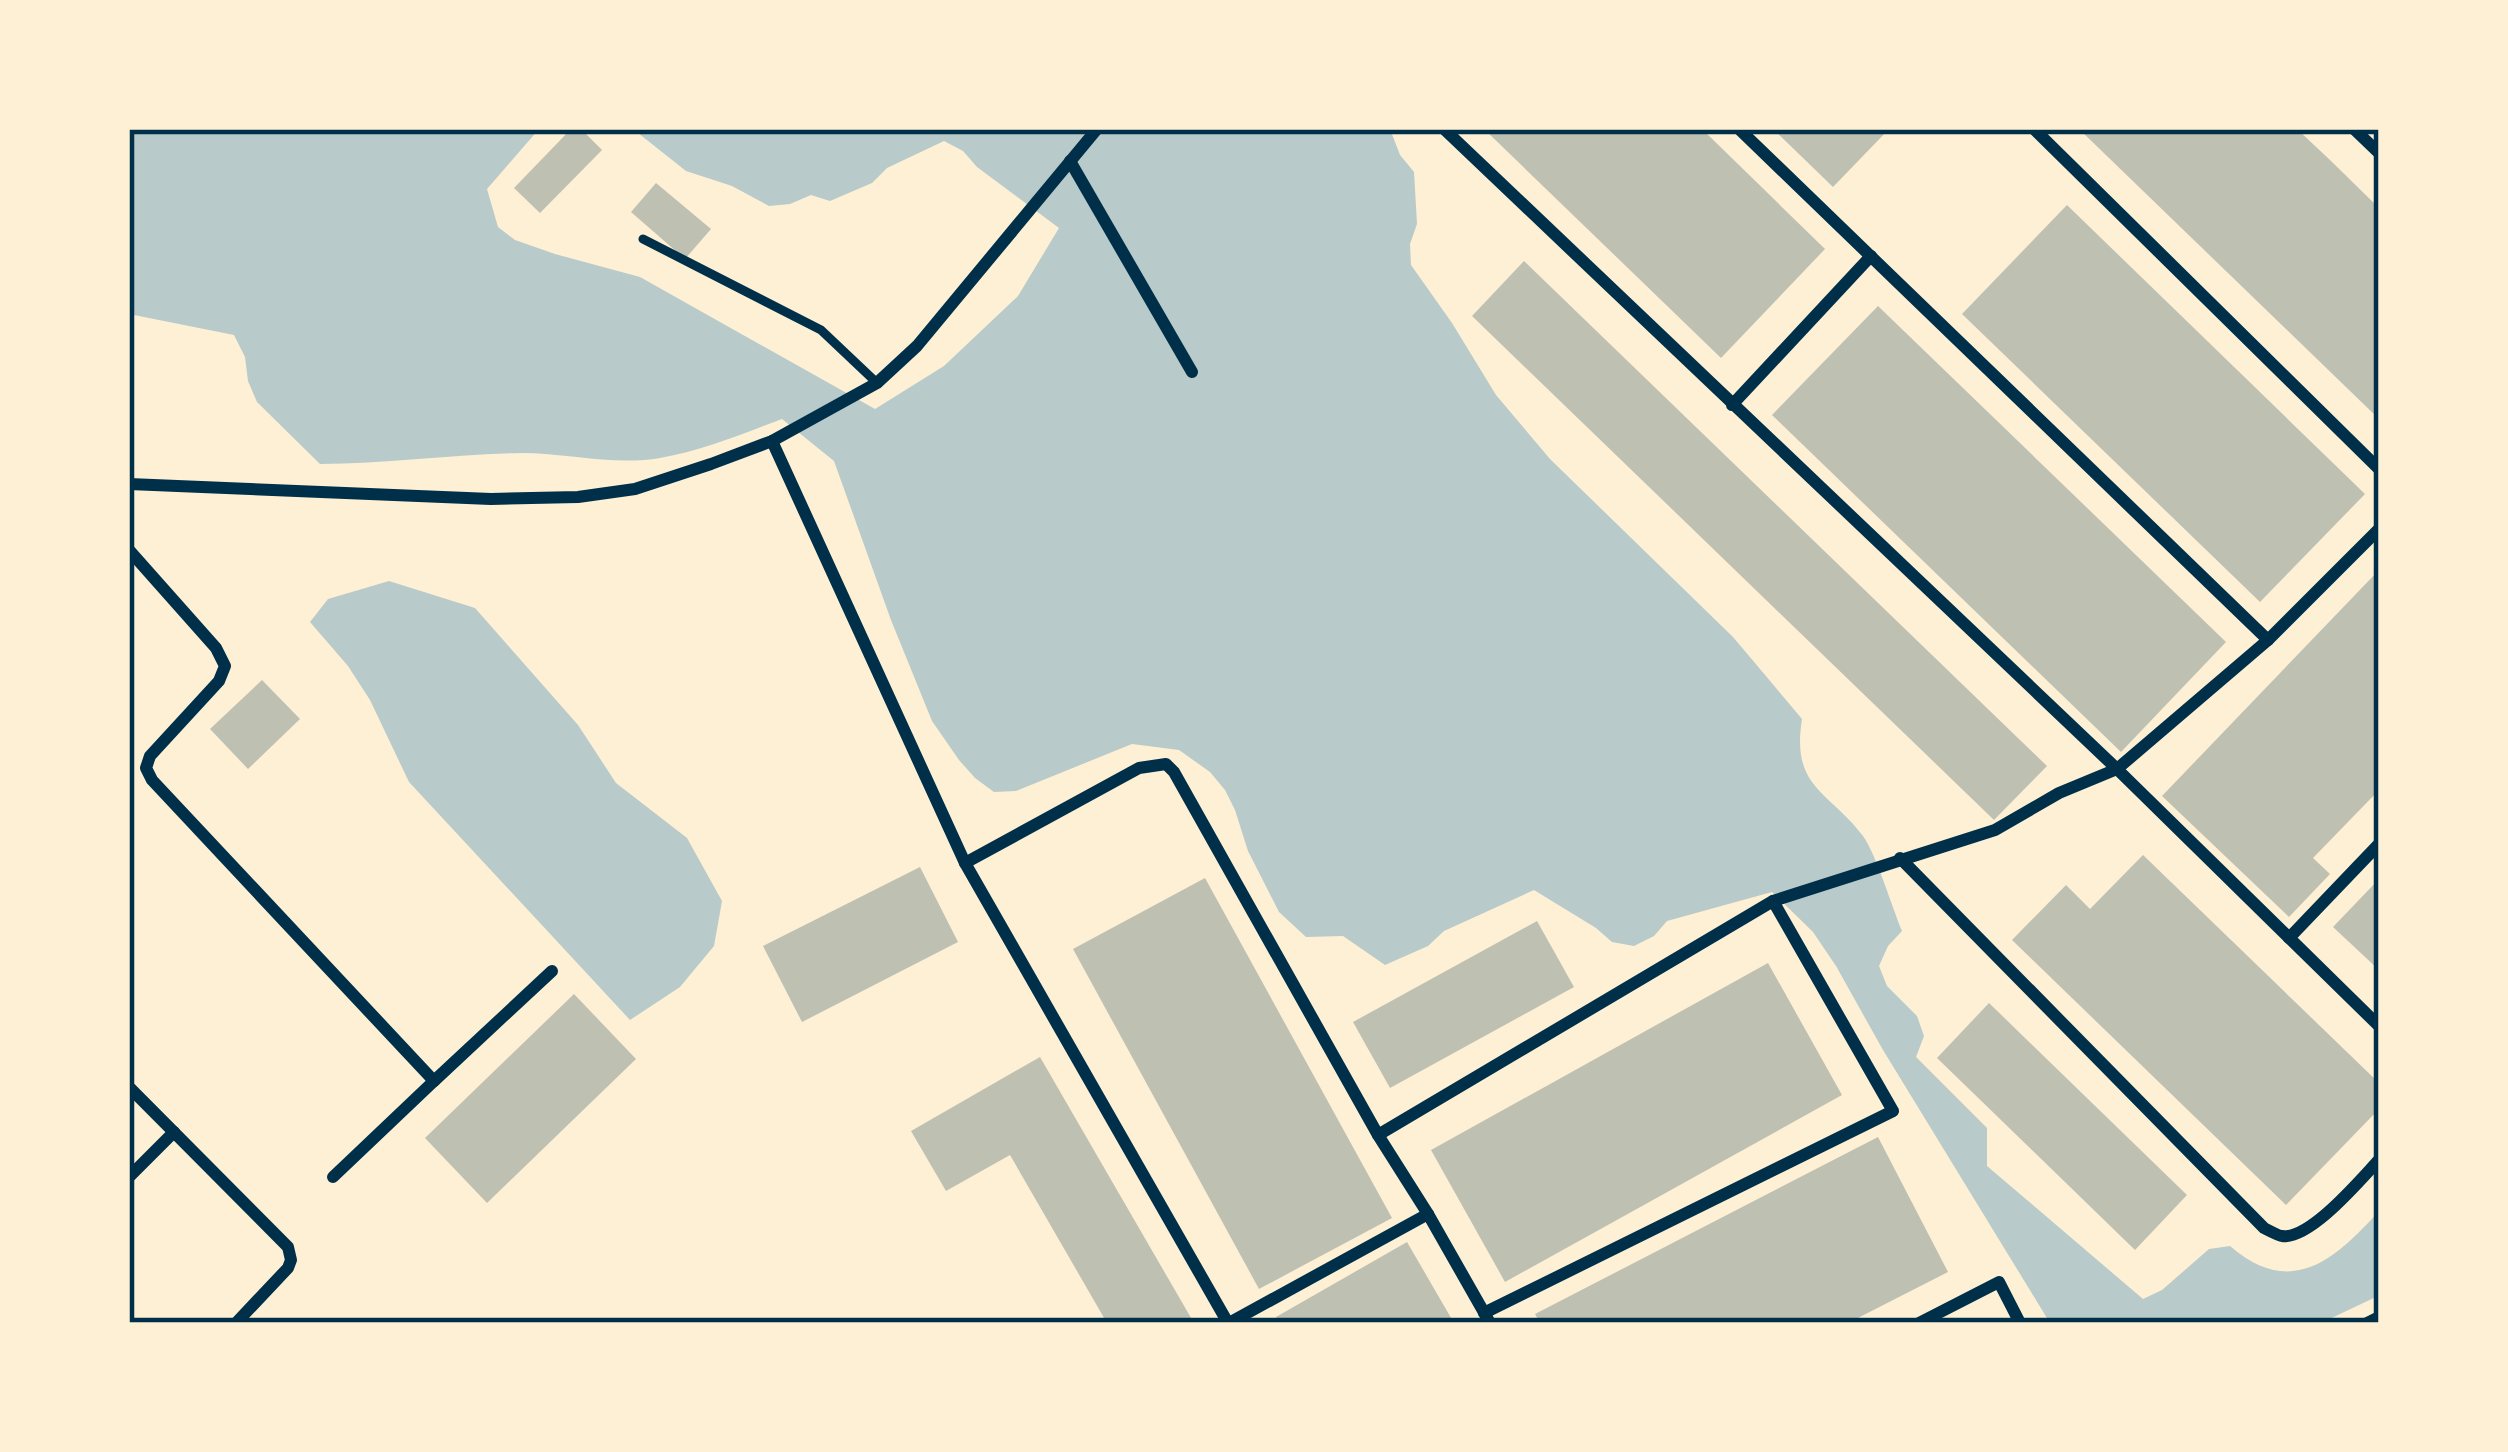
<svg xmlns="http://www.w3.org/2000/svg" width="2508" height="1452" font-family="'Open Sans',sans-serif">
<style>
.green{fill:#b9caca}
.building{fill:#bec0b2}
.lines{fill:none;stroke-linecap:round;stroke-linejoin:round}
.service{stroke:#003049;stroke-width:9}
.minor{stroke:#003049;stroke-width:12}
.neatline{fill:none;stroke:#003049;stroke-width:4.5}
</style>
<rect width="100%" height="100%" fill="#fdf0d5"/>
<!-- green -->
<g class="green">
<path d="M129,129H539L487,189L498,227L515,240L555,254L640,277L875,409L944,366L1018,296L1059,228L977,167L963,151L944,141L887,168L872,183L830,201L811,195L790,204L769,206L732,186L686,171L633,129H1390L1400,155L1414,172L1417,224L1410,244L1411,265L1452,323L1496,395L1550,459L1733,637L1802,719C1791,788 1828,790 1863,836C1876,854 1892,907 1902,931L1888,946L1879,966L1887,986L1917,1016L1924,1036L1916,1057L1987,1128V1166L2143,1299L2162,1290L2209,1249L2230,1246C2291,1299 2335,1260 2379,1211V1256L2376,1258L2378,1296L2321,1323H2050L1883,1050L1836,966L1813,932L1772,892L1667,921L1654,936L1634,946L1612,942L1596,928L1534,890L1444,931L1428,946L1385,965L1343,936L1306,937L1279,912L1248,851L1235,810L1225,790L1210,772L1179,750L1132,744L1016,791L994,792L975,778L959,760L932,721L891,620L834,461L782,419C742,434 702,451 660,458C615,466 567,453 522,453C454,454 387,464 320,464L257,402L248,381L245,357L234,335L129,314Z"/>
<path d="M389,581L475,608L578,725L616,783L687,838L722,901L714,946L680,987L630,1020L409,782L370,700L348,666L310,622L328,599Z"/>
</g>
<!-- building -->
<g class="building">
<path d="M571,129H581L602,150L540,213L514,188Z"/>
<path d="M1484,129H1702L1825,249L1721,358Z"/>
<path d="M1773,129H1889L1833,187Z"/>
<path d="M2079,129H2297L2330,160L2379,208V419Z"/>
<path d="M656,183L711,229L685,259L631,212Z"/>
<path d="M2067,205L2365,494L2260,602L1962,314Z"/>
<path d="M1524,261L2047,766L1994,820L1472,316Z"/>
<path d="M1878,306L2226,642L2121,752L1772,415Z"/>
<path d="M2379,570V790L2313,858L2330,874L2289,917L2162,796Z"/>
<path d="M262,680L300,719L248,769L210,729Z"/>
<path d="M2143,855L2379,1083V1109L2286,1205L2012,940L2066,885L2090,909Z"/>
<path d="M920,867L958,942L802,1022L763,946Z"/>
<path d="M1205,878L1392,1218L1259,1289L1073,949Z"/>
<path d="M2379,879V970L2333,927Z"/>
<path d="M1537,921L1574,987L1390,1088L1353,1022Z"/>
<path d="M1768,963L1842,1095L1505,1282L1431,1150Z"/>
<path d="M574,994L636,1059L487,1203L425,1138Z"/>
<path d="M1989,1003L2187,1195L2135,1250L1937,1058Z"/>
<path d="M1040,1057L1110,1178L1194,1323H1107L1010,1155L946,1191L911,1131Z"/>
<path d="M1878,1137L1948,1272L1848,1323H1540L1535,1314Z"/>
<path d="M1407,1242L1454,1323H1280L1276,1317Z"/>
</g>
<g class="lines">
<!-- service -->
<path class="service" d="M643,239L821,330L877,383"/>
<!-- minor -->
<g class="minor">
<path d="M1444,129L2117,769L2379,1026"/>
<path d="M1739,129L2268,640"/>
<path d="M2034,129L2379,469"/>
<path d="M2354,129L2379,153"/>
<path d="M1070,161L1192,372"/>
<path d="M1732,405L1871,256"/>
<path d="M772,441L965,863L1228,1323"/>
<path d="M129,484L491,499L578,497L635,489L711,464L772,441L877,383L917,346L1097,129"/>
<path d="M129,550L216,648L225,666L219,681L150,756L146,768L152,780L434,1081L552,971"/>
<path d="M1900,858L2264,1228C2266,1229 2279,1236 2282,1236C2310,1240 2360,1180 2379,1160"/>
<path d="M965,863L1139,768L1166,764L1174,772L1378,1135L1428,1214L1490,1323"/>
<path d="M2289,938L2379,844"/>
<path d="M129,1087L288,1247L291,1260L288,1268L236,1323"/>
<path d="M1378,1135L1773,901L1995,830L2059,793L2117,769L2268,640L2379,529"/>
<path d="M129,1177L174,1132"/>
<path d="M333,1177L434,1081"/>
<path d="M1484,1313L1893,1111L1773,901"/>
<path d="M1229,1323L1428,1214"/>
<path d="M1919,1323L1999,1282L2020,1323"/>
<path d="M2367,1323L2379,1317"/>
</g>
</g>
<!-- border -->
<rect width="2508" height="1452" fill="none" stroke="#fdf0d5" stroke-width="264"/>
<rect x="132" y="132" width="2244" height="1188" class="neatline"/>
</svg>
